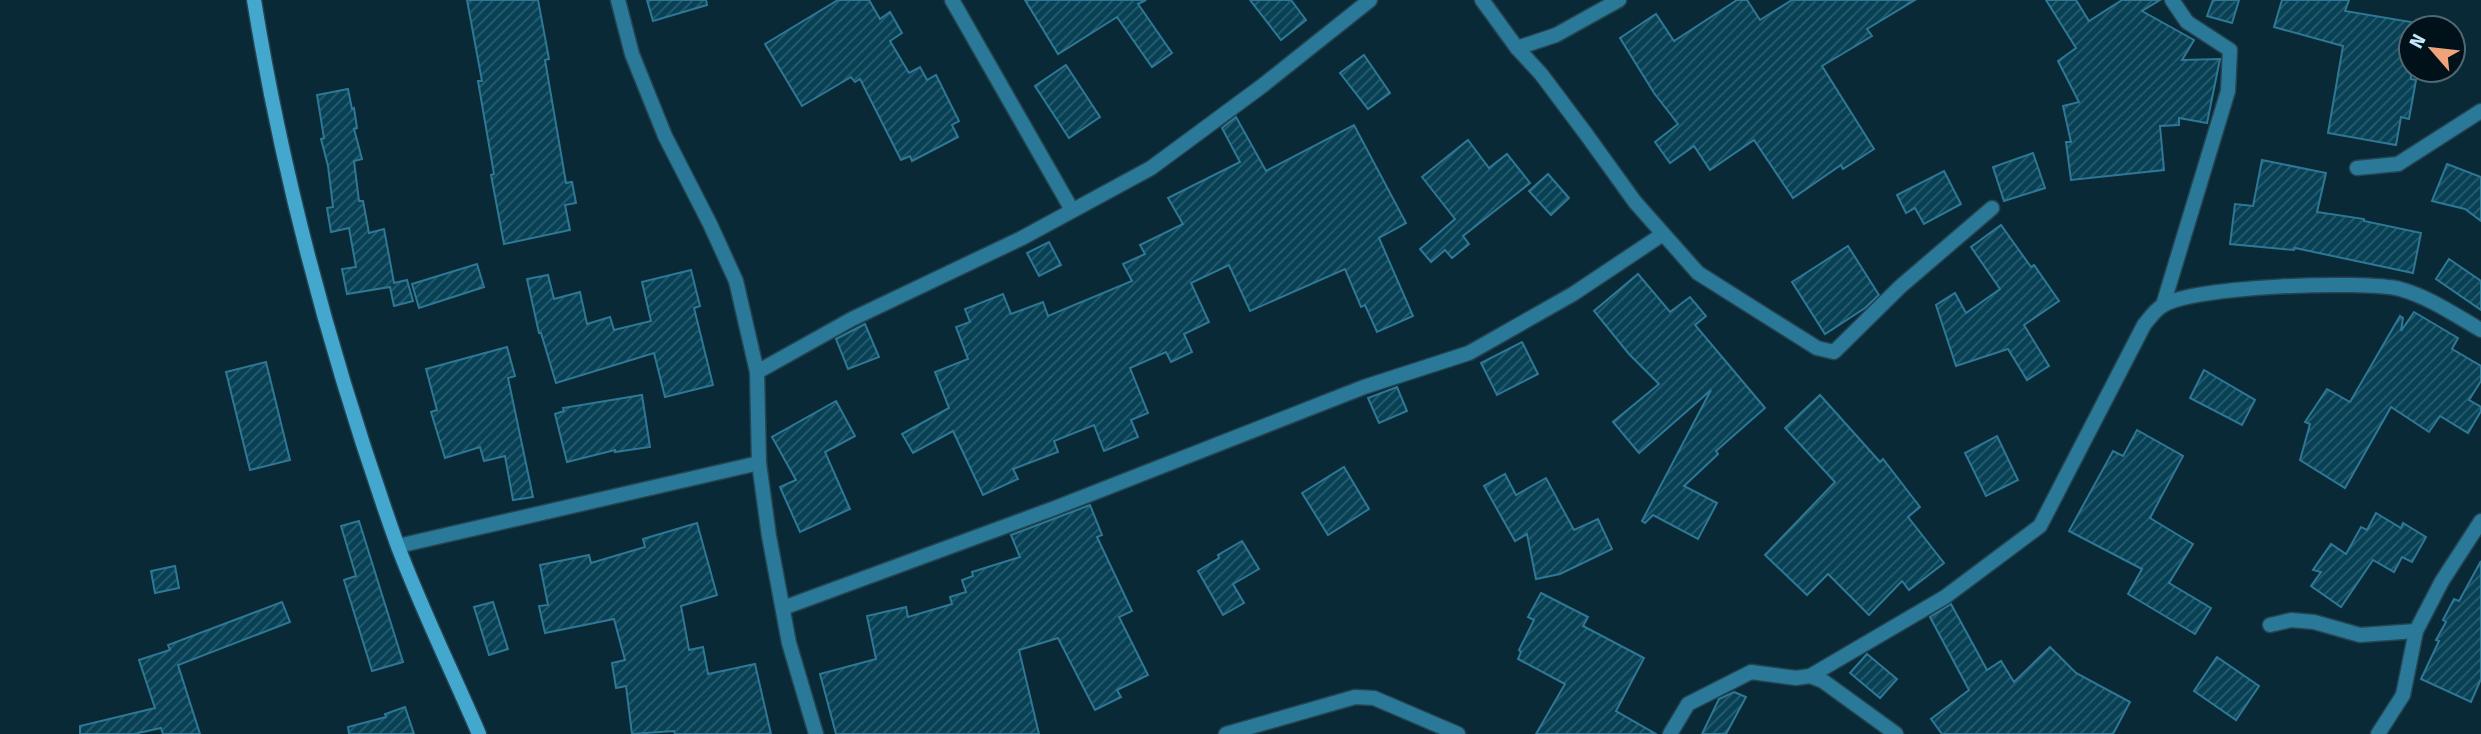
<svg xmlns="http://www.w3.org/2000/svg" width="2481" height="734" font-family="'Fira Sans',sans-serif">
<style>
.building{fill:url(#building-hatch);stroke:#2e7896;stroke-width:2}
.lines{fill:none;stroke-linecap:round;stroke-linejoin:round}
.minor-casing{stroke:#244452;stroke-width:17}
.secondary-casing{stroke:#244452;stroke-width:17}
.minor{stroke:#2a7998;stroke-width:14}
.secondary{stroke:#44a7ce;stroke-width:14}
</style>
<defs>
<pattern id="building-hatch" width="6" height="6" patternUnits="userSpaceOnUse" patternTransform="scale(1.75)"><rect width="6" height="6" fill="#084155"/><path d="M-1 1l2-2M0 6l6-6M5 7l2-2" fill="none" stroke="#2a5d6e"/></pattern>
</defs>
<rect width="100%" height="100%" fill="#0a2936"/>
<!-- building -->
<g class="building">
<path d="M467,0H538L549,59L545,60L566,183L572,182L576,203L565,205L570,230L504,244L491,175L494,174L478,81H482Z"/>
<path d="M647,0H706L707,5L653,21Z"/>
<path d="M838,0H869L880,19L890,12L902,33L890,41L909,73L920,67L927,80L936,75L959,121L952,125L958,137L912,161L910,156L901,160L860,79L855,82L851,77L802,106L765,44Z"/>
<path d="M1025,0H1146L1138,4L1172,53L1152,67L1117,17L1058,54Z"/>
<path d="M1250,0H1291L1306,20L1281,40Z"/>
<path d="M1737,0H1747L1760,20L1792,0H1915L1867,29L1872,36L1822,66L1874,149L1843,169L1841,165L1793,198L1754,140L1710,170L1694,146L1670,163L1655,142L1678,124L1654,93L1620,38L1656,14L1674,41Z"/>
<path d="M2046,0H2076L2089,21L2122,0H2160L2142,11L2194,40L2182,60L2220,59L2207,123L2179,118V125L2160,126L2164,170L2071,180L2066,142H2071L2063,106L2079,102L2058,61L2076,48Z"/>
<path d="M2213,0H2239L2232,23L2207,16Z"/>
<path d="M2282,0H2349L2345,11L2411,22V79L2416,80L2409,119L2401,117L2396,145L2328,133L2343,46L2274,27Z"/>
<path d="M1364,55L1390,93L1368,109L1340,73Z"/>
<path d="M1066,65L1100,117L1069,138L1035,86Z"/>
<path d="M348,89L352,109L354,108L357,128L354,129L362,159L354,161L359,201H363L369,233L384,229L394,283L407,280L413,301L394,306L390,287L347,294L342,269L356,267L349,228L331,232L327,208L333,207L328,166L321,139L324,138L317,95Z"/>
<path d="M1236,117L1266,171L1354,125L1406,223L1379,238L1413,316L1377,332L1365,305L1361,307L1345,269L1250,311L1229,265L1191,283L1209,322L1184,334L1192,352L1171,362L1166,352L1130,368L1148,413L1131,420L1138,437L1104,451L1094,425L1054,441L1058,452L1013,469L1018,479L983,495L953,431L913,453L902,434L949,408L935,372L968,359L956,327L970,322L965,309L1003,294L1011,314L1043,302L1048,316L1132,281L1123,264L1145,254L1140,245L1183,224L1168,198L1240,162L1222,128Z"/>
<path d="M1468,140L1489,168L1507,154L1530,183L1463,236L1469,244L1452,258L1445,250L1431,262L1420,249L1455,219L1422,177Z"/>
<path d="M2033,153L2045,188L2004,201L1993,167Z"/>
<path d="M2262,160L2326,173L2317,212L2364,219V221L2421,233L2413,273L2295,248L2294,250L2230,244L2235,204L2253,206Z"/>
<path d="M2447,164L2481,177V221L2465,209L2432,201Z"/>
<path d="M1944,171L1961,204L1924,224L1915,208L1906,213L1897,195Z"/>
<path d="M1548,174L1569,198L1551,215L1529,191Z"/>
<path d="M2001,225L2031,267L2034,265L2059,301L2024,325L2049,366L2027,380L2008,349L1956,366L1936,305L1955,293L1966,313L2000,289L1971,247Z"/>
<path d="M1049,242L1061,265L1039,276L1027,253Z"/>
<path d="M1848,246L1879,295L1865,308L1825,334L1792,282Z"/>
<path d="M2449,259L2481,281V310L2436,279Z"/>
<path d="M477,264L484,287L419,308L412,284Z"/>
<path d="M691,270L700,306L694,308L713,385L665,397L654,353L556,383L541,333H539L527,279L548,275L554,299L580,292L587,324L610,317L614,330L651,321L642,282Z"/>
<path d="M1638,274L1670,312L1690,297L1706,316L1695,325L1765,408L1716,451L1718,454L1684,486L1717,503L1698,539L1653,515L1645,523L1642,521L1711,390L1639,453L1613,422L1659,384L1629,354L1594,311Z"/>
<path d="M2414,312L2458,338L2452,349L2481,366V381L2469,400L2481,407V411L2468,433L2440,416L2429,432L2391,407L2345,488L2300,460L2310,424L2305,422L2327,389L2350,402L2400,316L2403,318L2401,331Z"/>
<path d="M865,324L879,357L848,369L836,339Z"/>
<path d="M1522,342L1538,374L1497,395L1481,363Z"/>
<path d="M507,347L515,376L508,378L533,497L513,500L505,456L484,461L480,447L445,458L431,412L437,410L426,369Z"/>
<path d="M266,362L290,460L250,470L226,372Z"/>
<path d="M2204,370L2255,400L2242,425L2190,398Z"/>
<path d="M1397,387L1407,411L1379,423L1368,398Z"/>
<path d="M642,395L650,447L615,452V450L567,462L555,414L564,411L563,408Z"/>
<path d="M1820,395L1880,462L1883,459L1920,507L1908,517L1944,563L1909,590L1902,581L1869,615L1828,574L1807,595L1765,555L1835,482L1785,428Z"/>
<path d="M836,401L855,436L825,452L850,509L800,532L780,487L796,480L772,437Z"/>
<path d="M2137,430L2183,456L2150,518L2193,544L2169,583L2211,608L2195,634L2128,594L2142,569L2069,531L2113,451L2123,456Z"/>
<path d="M1997,436L2018,480L1986,496L1965,453Z"/>
<path d="M1344,467L1369,509L1328,535L1302,493Z"/>
<path d="M1505,474L1516,495L1546,478L1574,530L1598,519L1612,549L1560,574L1536,579L1527,534L1515,541L1484,486Z"/>
<path d="M1090,505L1102,535L1097,537L1132,611L1119,617L1148,675L1117,690L1121,697L1095,710L1058,638L1019,650L1039,734H836L820,674L876,659L867,616L906,607L908,617L952,604L950,597L966,592L962,580L973,576L972,572L1020,557L1011,535Z"/>
<path d="M2376,513L2401,528L2403,523L2426,537L2412,562L2402,557L2394,572L2373,560L2341,607L2311,586L2321,572L2313,570L2331,544L2346,554L2361,527L2367,530Z"/>
<path d="M359,521L403,662L372,671L344,580L356,576L341,526Z"/>
<path d="M697,523L717,595L681,606L689,650L703,647L708,674L755,664L771,734H675L674,731L632,734L626,686L616,688L612,663L625,660L614,619L545,633L539,606L548,605L540,565L589,555L591,563L645,547L643,539Z"/>
<path d="M1242,541L1259,569L1233,584L1244,603L1223,615L1198,571L1219,558L1218,555Z"/>
<path d="M2481,561V679L2471,702L2421,679L2439,641L2436,640L2446,622L2443,620L2454,599L2459,601Z"/>
<path d="M175,566L179,588L155,593L151,571Z"/>
<path d="M1541,593L1588,617L1583,626L1644,658L1616,711L1656,734H1536L1565,684L1518,659L1521,652L1519,650L1534,620L1528,617Z"/>
<path d="M282,602L290,622L178,665L200,734H163L161,728L134,734H80V726L155,708L139,660L170,650L168,645Z"/>
<path d="M493,602L508,649L489,655L474,607Z"/>
<path d="M1951,604L1987,670L2001,661L2014,682L2050,647L2076,673L2130,702L2113,734H1942L1931,719L1969,690L1930,617Z"/>
<path d="M1867,654L1897,679L1880,698L1850,673Z"/>
<path d="M2217,657L2259,686L2236,720L2194,691Z"/>
<path d="M1734,692L1746,697L1726,734H1702L1719,699Z"/>
<path d="M405,707L414,734H349L348,727L386,717L385,714Z"/>
</g>
<g class="lines">
<!-- minor casing -->
<g class="minor-casing">
<g id="minor">
<path d="M618,0L632,54L665,136L710,224L736,281L757,372L759,463L769,536L789,643L816,734"/>
<path d="M952,0L1072,210"/>
<path d="M1482,0L1517,48L1541,74L1586,134L1635,202L1698,273L1817,348L1834,352L1901,286L1992,208"/>
<path d="M1517,48L1556,35L1619,0"/>
<path d="M2357,168L2398,164L2481,111"/>
<path d="M2163,305L2228,91L2230,50L2187,22L2172,0"/>
<path d="M757,372L852,319L1022,238L1151,168L1262,86L1370,0"/>
<path d="M398,546L759,463"/>
<path d="M783,608L1055,508L1364,387L1469,353L1573,294L1663,234"/>
<path d="M2270,625L2291,620L2314,622L2360,635L2416,631"/>
<path d="M1810,676L1823,681L1896,734"/>
<path d="M1226,734L1355,697L1374,698L1458,734"/>
<path d="M1670,734L1688,704L1751,672L1796,678L1810,676L1945,597L2040,526L2144,325C2149,319 2155,310 2162,306C2190,286 2364,280 2400,289C2429,297 2455,315 2481,330"/>
<path d="M2378,734L2403,695L2416,631L2442,581L2481,521"/>
</g>
</g>
<!-- secondary casing -->
<g class="secondary-casing">
<path id="secondary" d="M254,0C284,185 334,367 397,544C421,608 452,671 479,734"/>
</g>
<!-- minor -->
<use href="#minor" class="minor"/>
<!-- secondary -->
<use href="#secondary" class="secondary"/>
</g>
<!-- north arrow -->
<g transform="translate(2432 49) rotate(298)"><circle r="33" fill="#001119" stroke="#506873" stroke-width="2"/>
<path d="M0-5L12 26L0 18L-12 26Z" fill="#f0a27a"/>
<text y="-10" font-size="19" font-weight="bold" text-anchor="middle" fill="#c7eafb">N</text>
</g>
</svg>
